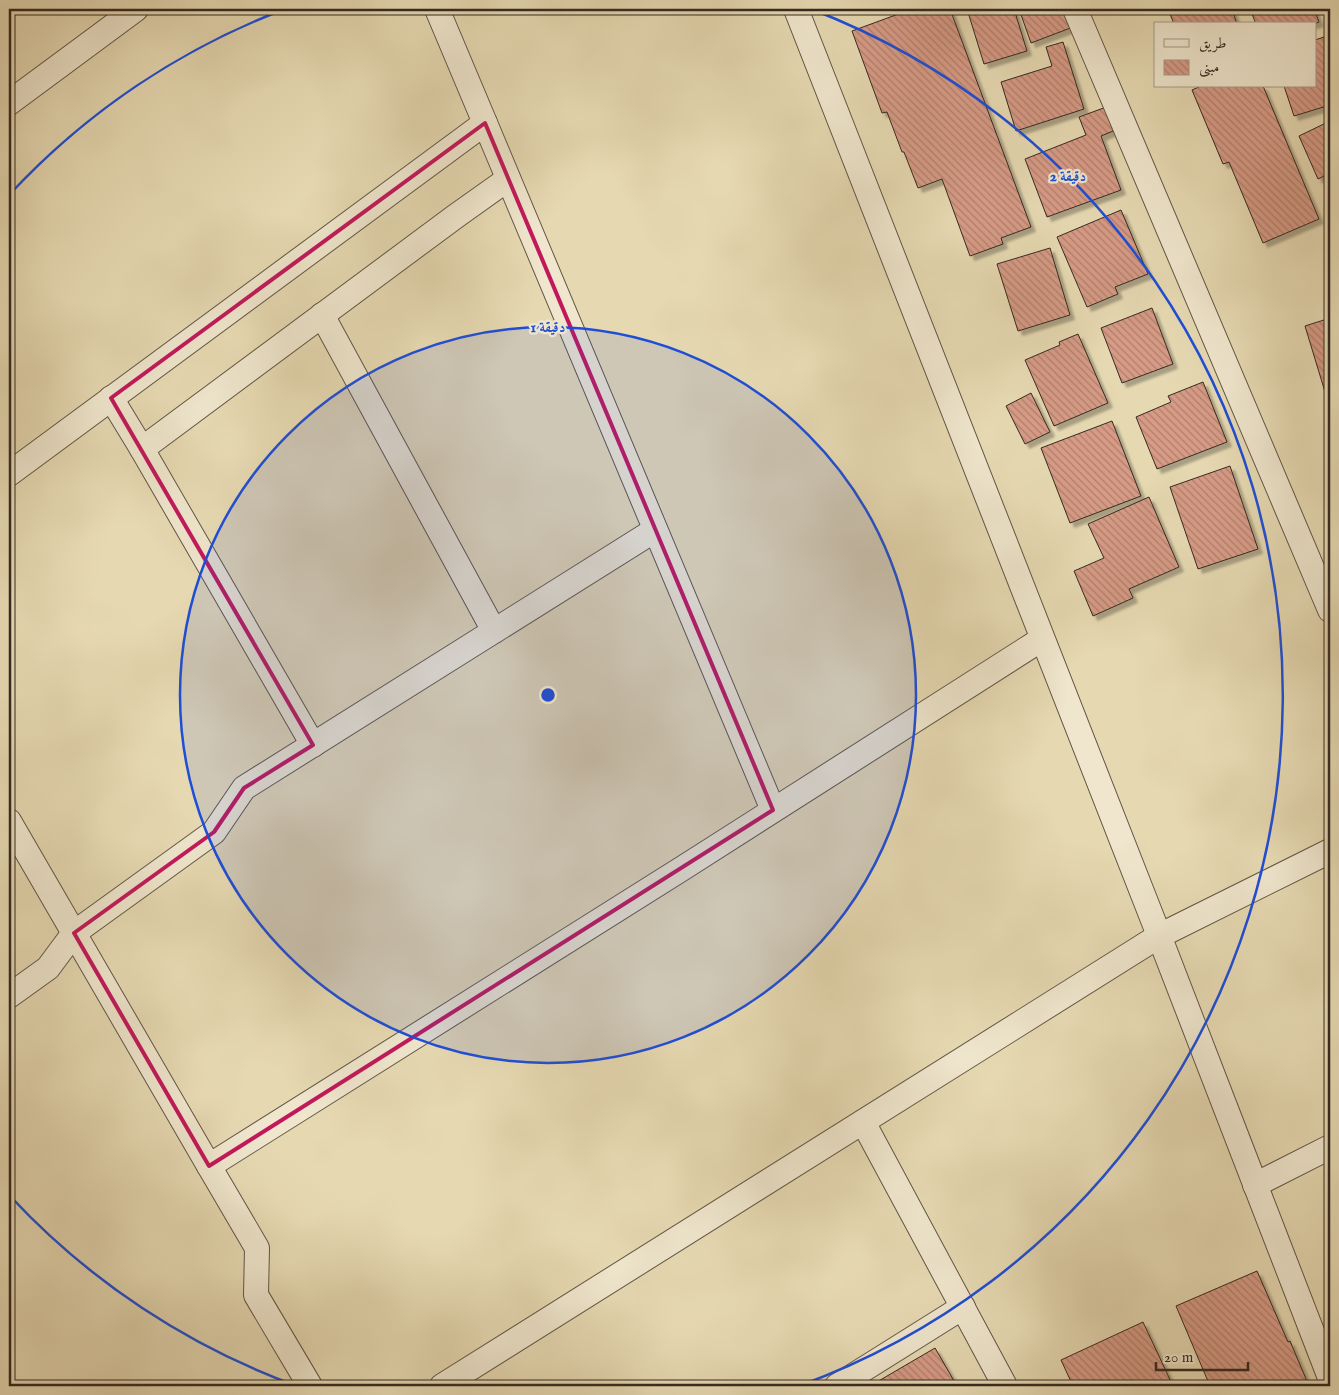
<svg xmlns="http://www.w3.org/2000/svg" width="1339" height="1395" font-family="'IM FELL English',Amiri,serif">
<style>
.building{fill:url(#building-back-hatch);stroke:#352a21;filter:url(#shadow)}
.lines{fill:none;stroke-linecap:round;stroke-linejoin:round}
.street-casing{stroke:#615645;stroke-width:26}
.street{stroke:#efe6cd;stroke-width:24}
.marked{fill:none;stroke:#c2185b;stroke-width:4;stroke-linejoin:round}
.ring{fill:none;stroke:#1d4ed8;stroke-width:2.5}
.centre{fill:#1d4ed8;stroke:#efe6cd;stroke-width:2.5}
.ring-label{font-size:15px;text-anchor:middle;font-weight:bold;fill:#1d4ed8;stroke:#efe6cd;stroke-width:4.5;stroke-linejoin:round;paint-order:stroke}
</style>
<defs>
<pattern id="building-back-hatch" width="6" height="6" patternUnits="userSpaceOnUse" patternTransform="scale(1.25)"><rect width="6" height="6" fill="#d79b86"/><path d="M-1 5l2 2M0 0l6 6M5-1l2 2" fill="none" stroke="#af7f6d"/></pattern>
<filter id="shadow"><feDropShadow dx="4.5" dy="4.5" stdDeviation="1" flood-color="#0004"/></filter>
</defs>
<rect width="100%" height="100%" fill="#e6d9b2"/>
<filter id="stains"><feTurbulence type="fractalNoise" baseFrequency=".004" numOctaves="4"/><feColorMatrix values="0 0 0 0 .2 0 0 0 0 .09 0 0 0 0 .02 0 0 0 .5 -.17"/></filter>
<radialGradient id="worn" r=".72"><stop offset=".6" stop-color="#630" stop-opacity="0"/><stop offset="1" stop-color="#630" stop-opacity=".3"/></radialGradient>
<!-- building -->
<g class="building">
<path d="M912,9H950L1031,227L1001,238L1003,244L970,256L942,179L918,188L904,152H902L887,112L882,113L852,31Z"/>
<path d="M967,9H1014L1027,51L984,64Z"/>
<path d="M1019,9H1067L1073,27L1031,43Z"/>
<path d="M1168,9H1232L1237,24H1174Z"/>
<path d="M1250,9H1314L1319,22L1314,24H1256Z"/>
<path d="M1330,35V105L1294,116L1284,86H1315V40Z"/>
<path d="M1063,42L1084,109L1016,131L1001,82L1052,66L1046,47Z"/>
<path d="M1201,86H1263L1319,219L1263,243L1229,162L1223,164L1192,90Z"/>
<path d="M1109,106L1118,129L1101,136L1121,190L1047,217L1025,159L1086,135L1079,117Z"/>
<path d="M1330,121V173L1318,179L1299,136Z"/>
<path d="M1121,210L1148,274L1115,287L1118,294L1087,307L1057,237Z"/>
<path d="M1050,248L1070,315L1018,331L997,264Z"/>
<path d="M1152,308L1173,364L1122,383L1101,328Z"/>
<path d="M1330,318V391L1325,392L1305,326Z"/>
<path d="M1078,334L1108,403L1054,426L1025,360L1060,345L1059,342Z"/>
<path d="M1203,382L1227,442L1157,469L1136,417L1171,402L1168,396Z"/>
<path d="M1031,393L1050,432L1025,444L1006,406Z"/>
<path d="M1112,421L1141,496L1070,523L1041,448Z"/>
<path d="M1230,466L1258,549L1198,569L1170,487Z"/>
<path d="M1149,497L1179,567L1129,589L1133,598L1093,616L1074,571L1104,558L1088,524Z"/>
<path d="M1257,1271L1288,1342L1290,1341L1309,1386H1210L1176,1306Z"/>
<path d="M1143,1322L1173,1386H1073L1061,1360Z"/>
<path d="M935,1348L957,1386H870Z"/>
</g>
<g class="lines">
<!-- street casing -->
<g class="street-casing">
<g id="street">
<path d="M437,9L485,123"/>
<path d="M796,9L1153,920L1330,1378"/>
<path d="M1075,9L1330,610"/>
<path d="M9,103L136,9"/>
<path d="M322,315L494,631"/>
<path d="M111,398L142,449"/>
<path d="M9,474L485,123L773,810"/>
<path d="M313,745L142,449L456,216L508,179"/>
<path d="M9,821L209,1166L683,868L1042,639"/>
<path d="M9,996L48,968L74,933L214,832L244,788L655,530"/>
<path d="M863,1122L1005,1386"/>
<path d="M209,1166L257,1248L256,1295L310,1386"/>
<path d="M1255,1185L1330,1147"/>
<path d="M442,1386L1159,936L1330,851"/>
<path d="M837,1386L963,1307"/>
</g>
</g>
<!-- street -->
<use href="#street" class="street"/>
</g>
<!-- marked area -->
<path class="marked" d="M485,123L773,810L209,1166L74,933L214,832L244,788L313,745L111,398Z"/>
<!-- distance rings -->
<circle cx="548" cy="695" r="368" fill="#1d4ed8" fill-opacity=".12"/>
<g class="ring">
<circle cx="548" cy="695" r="368"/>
<path d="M297 1386A735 735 0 0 1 10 1196M10 194A735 735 0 0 1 285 9M811 9A735 735 0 0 1 799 1386"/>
</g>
<circle cx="548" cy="695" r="8" class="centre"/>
<g class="ring-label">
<text x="1068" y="181">2 دقيقة</text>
<text x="548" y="332">1 دقيقة</text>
</g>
<!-- margin -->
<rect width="1339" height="1395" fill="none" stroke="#e6d9b2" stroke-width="30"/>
<rect x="10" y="10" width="1319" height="1375" fill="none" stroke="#352a21" stroke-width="2.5"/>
<rect x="15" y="15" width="1309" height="1365" fill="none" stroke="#352a21"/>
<!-- legend -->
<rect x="1154" y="22" width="162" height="65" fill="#efe6cd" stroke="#a59b88"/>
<rect x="1164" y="39" width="25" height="8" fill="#efe6cd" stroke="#a59b88"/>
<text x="1199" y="48" font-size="15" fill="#352a21">طريق</text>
<rect x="1164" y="60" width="25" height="15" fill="url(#building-back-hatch)" stroke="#a59b88"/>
<text x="1199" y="72" font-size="15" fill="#352a21">مبنى</text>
<!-- scale -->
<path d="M1156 1362v8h92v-8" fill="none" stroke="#352a21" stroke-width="2.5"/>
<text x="1164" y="1362" font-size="15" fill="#352a21" stroke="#efe6cd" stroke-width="4" paint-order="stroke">20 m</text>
<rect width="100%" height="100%" filter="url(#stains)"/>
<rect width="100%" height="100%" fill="url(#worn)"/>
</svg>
